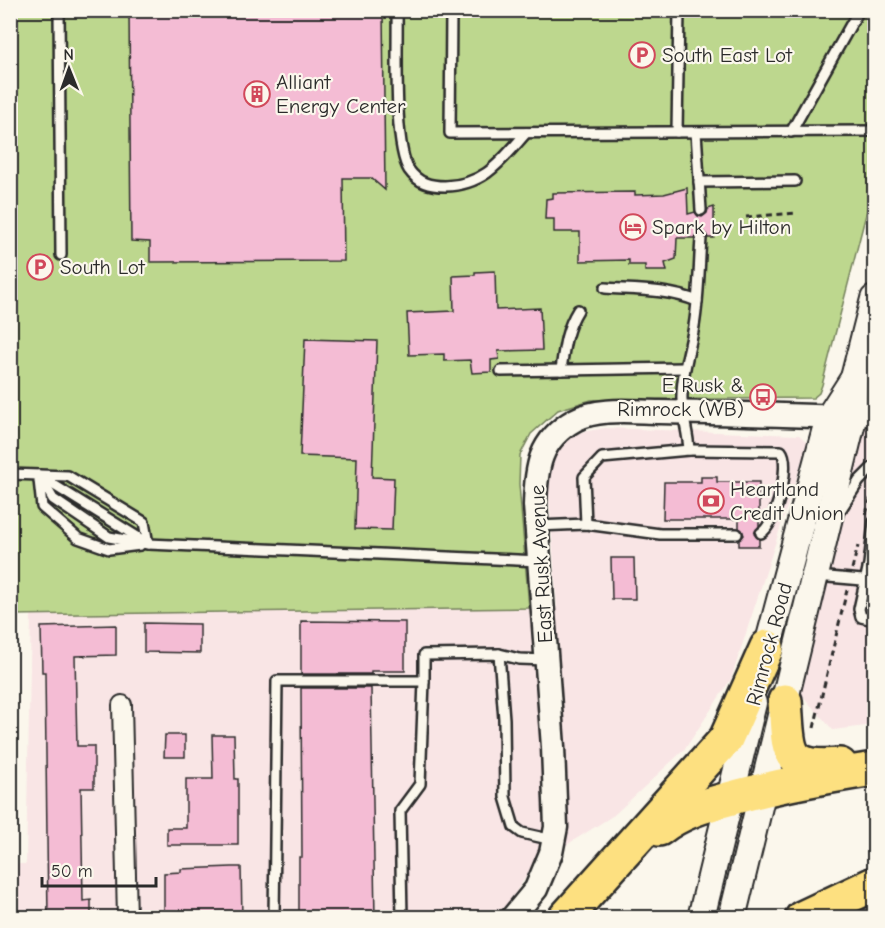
<svg xmlns="http://www.w3.org/2000/svg" width="885" height="928" font-family="'Comic Neue',sans-serif">
<style>
.built{fill:#f9e5e5}
.green{fill:#bdd78e;stroke:#74815c;stroke-width:1.5}
.building{fill:#f4bcd4;stroke:#2b2b2b;stroke-width:1.5}
.lines{fill:none;stroke-linecap:round;stroke-linejoin:round}
.service-casing{stroke:#2b2b2b;stroke-width:14}
.minor-casing{stroke:#2b2b2b;stroke-width:22}
.tertiary-casing{stroke:#2b2b2b;stroke-width:27}
.secondary-casing{stroke:#2b2b2b;stroke-width:30}
.motorway-casing{stroke:#2b2b2b;stroke-width:38}
.path{stroke:#2b2b2b;stroke-width:3;stroke-dasharray:6 4.5;stroke-linecap:butt}
.service{stroke:#fbf7ec;stroke-width:9}
.minor{stroke:#fbf7ec;stroke-width:18}
.tertiary{stroke:#fbf7ec;stroke-width:22}
.secondary{stroke:#fbf7ec;stroke-width:26}
.motorway{stroke:#fde080;stroke-width:33}
.labels{text-anchor:middle;dominant-baseline:central;stroke-width:4.5;stroke-linejoin:round;paint-order:stroke}
.poi-label{font-size:21px;fill:#2b2b2b;stroke:#fbf7ec;text-anchor:start}
.street-label{font-size:21px;fill:#2b2b2b;stroke:#fbf7ec}
</style>
<rect width="100%" height="100%" fill="#fbf7ec"/>
<filter id="ink" filterUnits="userSpaceOnUse"><feTurbulence type="fractalNoise" baseFrequency=".0167" numOctaves="2"/><feDisplacementMap in="SourceGraphic" scale="12" xChannelSelector="R" yChannelSelector="G"/><feConvolveMatrix kernelMatrix="1 2 1 2 8 2 1 2 1" color-interpolation-filters="sRGB"/></filter>
<g filter="url(#ink)">
<!-- built -->
<g class="built">
<path d="M874,384V725L833,730L799,692L836,550Z"/>
<path d="M605,428L799,435L808,443L731,679L685,749L614,815L533,866L509,902L493,917H11L10,864H26L31,615L557,607L548,482L554,453L577,433Z"/>
</g>
<!-- green -->
<path class="green" d="M10,11H874V183L822,385L819,393L813,398L591,400L558,410L531,434L520,455L519,484L529,608L11,615Z"/>
<!-- building -->
<g class="building">
<path d="M129,10H383L385,190L371,178H343L344,261L150,262V242L131,241Z"/>
<path d="M687,188L688,214L695,212L698,216L702,217L707,213L708,209L714,207V238H708L705,233L701,231L696,234L694,238H677L676,259L665,263L667,271H645V265H629V260L580,261V232H554V219H545L546,199L553,198V193L635,192V195L664,194Z"/>
<path d="M495,271L496,310L540,308L542,350L498,351L499,359L491,360V372L472,373L470,360L444,361V354L409,355L407,313L454,311L453,276L475,275V272Z"/>
<path d="M305,339L377,341L372,477L394,478L392,530L355,529L357,458L300,456Z"/>
<path d="M701,477H717V482H759V526L754,534L759,539V546H739V540L744,535L742,530L739,528V519H663L664,482H701Z"/>
<path d="M611,558H634L635,599H612Z"/>
<path d="M301,621L405,622V671H371V674H301Z"/>
<path d="M144,623L200,624V653L144,652Z"/>
<path d="M116,625V655L75,656L77,746H94V788H81L83,901L91,900V918H48L45,672H42L41,627Z"/>
<path d="M301,688H371L375,918H299V857H302Z"/>
<path d="M165,735H185V757H164Z"/>
<path d="M212,735H234L235,779H238V845H167V828H186V779H213Z"/>
<path d="M232,867H241L242,918H164V873L181,872V869Z"/>
</g>
<g class="lines">
<!-- service casing -->
<g class="service-casing">
<g id="service">
<path d="M59,10L61,255"/>
<path d="M397,10C398,45 393,145 409,170C418,183 430,186 445,186C485,185 501,161 526,133"/>
<path d="M451,10L450,133L874,131"/>
<path d="M677,132L679,10"/>
<path d="M696,132L701,210"/>
<path d="M791,132L859,10"/>
<path d="M699,182L795,181"/>
<path d="M605,288C636,290 668,289 697,301"/>
<path d="M561,370C564,348 566,329 578,310"/>
<path d="M501,371L684,368"/>
<path d="M855,418L874,422"/>
<path d="M689,450L781,451C792,464 775,526 761,533"/>
<path d="M10,474L68,476L144,522L148,544"/>
<path d="M39,475L53,499L109,537L148,544L539,561"/>
<path d="M41,477L144,541"/>
<path d="M39,480L42,507L78,538L109,549L140,545"/>
<path d="M841,509L859,481L874,466"/>
<path d="M874,522L869,564L859,609L861,617L874,620"/>
<path d="M586,524L584,477L602,458L689,450C688,430 681,414 682,395C682,371 690,350 694,326C699,297 699,267 701,238"/>
<path d="M537,526L586,524L660,534H737"/>
<path d="M817,576L874,581"/>
<path d="M499,654L504,719L505,797L514,827L522,833L553,840"/>
<path d="M274,918L277,681H424V655L499,654L519,659L547,660"/>
<path d="M402,918L400,811L420,784L424,681"/>
</g>
</g>
<!-- minor casing -->
<g class="minor-casing">
<path id="minor" d="M122,705L127,918"/>
</g>
<!-- tertiary casing -->
<g class="tertiary-casing">
<path id="tertiary" d="M512,918L536,889L551,853L556,827L553,747L535,505C536,468 539,440 575,420C599,407 634,412 660,412C723,413 785,415 847,417"/>
</g>
<!-- secondary casing -->
<g class="secondary-casing">
<g id="secondary">
<path d="M763,664L829,417L854,378"/>
<path d="M701,918L753,703"/>
<path d="M732,918L853,418L854,378L874,299"/>
</g>
</g>
<!-- motorway casing -->
<g class="motorway-casing">
<g id="motorway">
<path d="M785,701C789,749 782,770 840,765"/>
<path d="M659,829C683,810 710,804 739,796C784,784 829,776 874,769"/>
<path d="M565,918L726,739L767,647"/>
<path d="M802,918L874,884"/>
</g>
</g>
<!-- path -->
<g class="path">
<path d="M746,217L796,213"/>
<path d="M866,514L874,486L873,483"/>
<path d="M852,569L858,546"/>
<path d="M814,728L847,590"/>
</g>
<!-- service -->
<use href="#service" class="service"/>
<!-- minor -->
<use href="#minor" class="minor"/>
<!-- tertiary -->
<use href="#tertiary" class="tertiary"/>
<!-- secondary -->
<use href="#secondary" class="secondary"/>
<!-- motorway -->
<use href="#motorway" class="motorway"/>
</g>
</g>
<!-- icons -->
<defs>
<g id="parking-ring" transform="scale(1.35)"><circle r="9.5" fill="#fbf7ec" stroke="#d1495b" stroke-width="1.5"/><path d="M-3.5-5.5H1a3.5 3.5 0 0 1 0 7H-1V5.5H-3.5ZM-1-3.4V-.6H.8a1.4 1.4 0 0 0 0-2.8Z" fill="#d1495b"/></g>
<g id="building-ring" transform="scale(1.35)"><circle r="9.5" fill="#fbf7ec" stroke="#d1495b" stroke-width="1.5"/><path d="M-4-6H4V6H1V3H-1V6H-4ZM-2.5-4.3h1.7v1.8h-1.7ZM.8-4.3h1.7v1.8H.8ZM-2.5-1h1.7V.8h-1.7ZM.8-1h1.7V.8H.8Z" fill="#d1495b"/></g>
<g id="hotel-ring" transform="scale(1.35)"><circle r="9.5" fill="#fbf7ec" stroke="#d1495b" stroke-width="1.5"/><path d="M-6-4.5h1.5V1H6V5H4.5V3h-9V5H-6ZM-4 0a1.8 1.8 0 1 1 3.6 0ZM.5 0V-2.5h3Q6-2.5 6 0Z" fill="#d1495b"/></g>
<g id="bus-ring" transform="scale(1.35)"><circle r="9.5" fill="#fbf7ec" stroke="#d1495b" stroke-width="1.5"/><path d="M-5-6H5V4H4V6H2V4H-2V6H-4V4H-5ZM-3.5-4V0h7V-4ZM-3.5 1.2v1.5H-2V1.2ZM2 1.2v1.5H3.5V1.2Z" fill="#d1495b"/></g>
<g id="bank-ring" transform="scale(1.35)"><circle r="9.5" fill="#fbf7ec" stroke="#d1495b" stroke-width="1.5"/><path d="M-6-4H6V4H-6ZM0-2.3a2.3 2.3 0 1 0 0 4.6a2.3 2.3 0 1 0 0-4.6Z" fill="#d1495b"/></g>
</defs>
<g fill-rule="evenodd">
<use href="#parking-ring" x="642" y="55"/>
<use href="#building-ring" x="257" y="94"/>
<use href="#hotel-ring" x="633" y="227"/>
<use href="#parking-ring" x="40" y="267"/>
<use href="#bus-ring" x="763" y="397"/>
<use href="#bank-ring" x="711" y="501"/>
</g>
<g class="labels">
<!-- poi labels -->
<g class="poi-label">
<text x="662" y="55">South East Lot</text>
<text x="276" y="82">Alliant<tspan x="276" dy="24">Energy Center</tspan></text>
<text x="652" y="227">Spark by Hilton</text>
<text x="60" y="267">South Lot</text>
<text x="744" y="385" text-anchor="end">E Rusk &amp;<tspan x="744" dy="24">Rimrock (WB)</tspan></text>
<text x="730" y="489">Heartland<tspan x="730" dy="24">Credit Union</tspan></text>
</g>
<!-- street labels -->
<g class="street-label">
<text transform="translate(541 564) rotate(-93)">East Rusk Avenue</text>
<text transform="translate(769 644) rotate(-75)">Rimrock Road</text>
</g>
</g>
<!-- margin -->
<rect width="885" height="928" fill="none" stroke="#fbf7ec" stroke-width="36"/>
<rect x="18" y="18" width="849" height="892" fill="none" stroke="#2b2b2b" stroke-width="2" filter="url(#ink)"/>
<!-- north arrow -->
<g transform="translate(69 69) rotate(359)" stroke="#fbf7ec" stroke-width="4.5" paint-order="stroke">
<path d="M0-4.5L10 22L0 15L-10 22Z" fill="#2b2b2b"/>
<text y="-9" font-size="16" font-weight="bold" text-anchor="middle" fill="#2b2b2b">N</text>
</g>
<!-- scale -->
<path d="M42 877v9h114v-9" fill="none" stroke="#2b2b2b" stroke-width="3"/>
<text x="51" y="877" font-size="18" fill="#2b2b2b" stroke="#fbf7ec" stroke-width="4.5" paint-order="stroke">50 m</text>
</svg>
